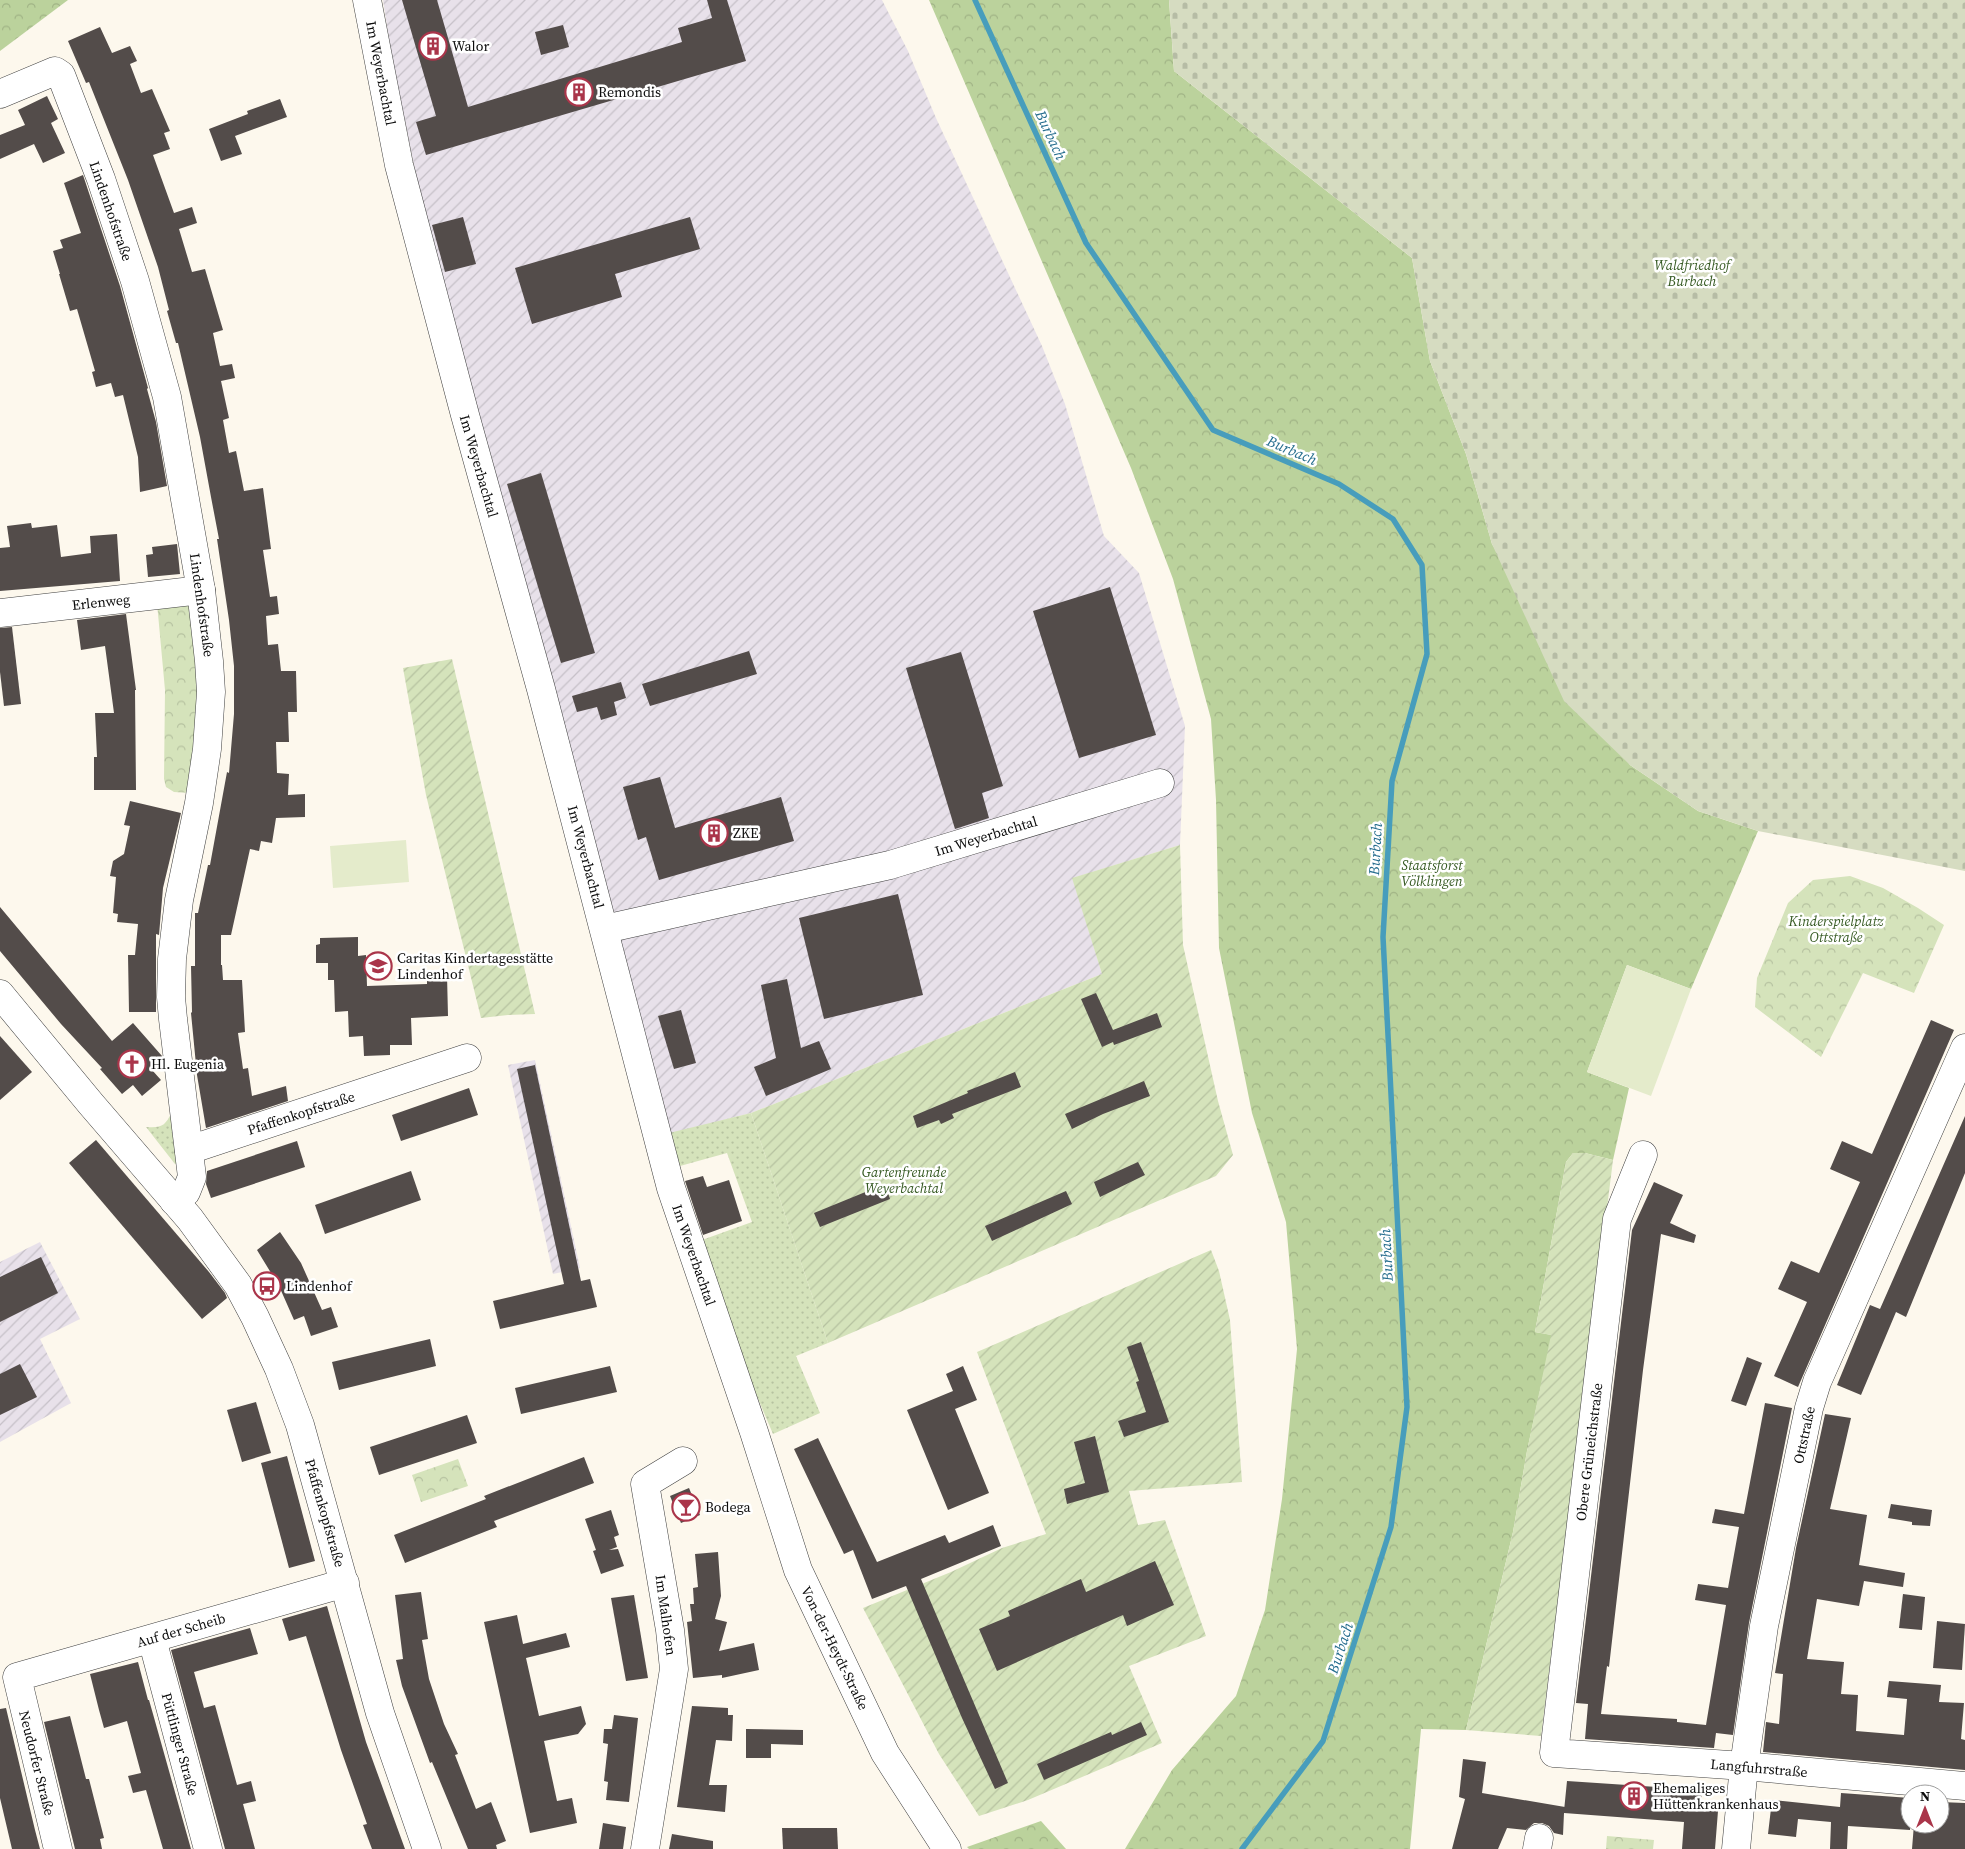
<svg xmlns="http://www.w3.org/2000/svg" width="1965" height="1849" font-family="'Source Serif 4',serif">
<style>
.industrial{fill:url(#industrial-furrows)}
.grass{fill:url(#grass-dots)}
.forest{fill:url(#forest-crowns)}
.cemetery{fill:url(#cemetery-stones)}
.park{fill:url(#park-crowns)}
.garden{fill:url(#garden-furrows)}
.pitch{fill:#e4ebcb}
.lines{fill:none;stroke-linecap:round;stroke-linejoin:round}
.stream{stroke:#479dbc;stroke-width:5.5}
.building{fill:#534c4a}
.minor-casing{stroke:#3f3f3f;stroke-width:29}
.minor{stroke:#fff;stroke-width:28}
.labels{text-anchor:middle;dominant-baseline:central;stroke-width:5;stroke-linejoin:round;paint-order:stroke}
.poi-label{font-size:14px;fill:#0c0c0c;stroke:#fff;text-anchor:start}
.street-label{font-size:14px;fill:#0c0c0c;stroke:#fff}
.park-label{font-size:14px;font-style:italic;fill:#375b24;stroke:#fff}
.water-label{font-size:15px;font-style:italic;fill:#256d8e;stroke:#fff}
</style>
<defs>
<pattern id="industrial-furrows" width="10" height="10" patternUnits="userSpaceOnUse" patternTransform="scale(1.25)"><rect width="10" height="10" fill="#e8e1ea"/><path d="M-1 1l2-2M0 10L10 0M9 11l2-2" fill="none" stroke="#c6c0c8"/></pattern>
<pattern id="grass-dots" width="8" height="8" patternUnits="userSpaceOnUse" patternTransform="scale(1.25)"><rect width="8" height="8" fill="#d5e3bb"/><path d="M2 2h.1M6 6h.1" fill="none" stroke="#b6c2a0" stroke-width="1.8" stroke-linecap="round"/></pattern>
<pattern id="forest-crowns" width="20" height="18" patternUnits="userSpaceOnUse" patternTransform="scale(1.25)"><rect width="20" height="18" fill="#bbd29c"/><path d="M2 6a3 3 0 1 1 6 0M12 15a3 3 0 1 1 6 0" fill="none" stroke="#a0b385"/></pattern>
<pattern id="cemetery-stones" width="16" height="16" patternUnits="userSpaceOnUse" patternTransform="scale(1.25)"><rect width="16" height="16" fill="#d6dcc1"/><path d="M2 7V4a2 2 0 0 1 4 0v3zM10 15v-3a2 2 0 0 1 4 0v3z" fill="#b6bca5"/></pattern>
<pattern id="park-crowns" width="20" height="18" patternUnits="userSpaceOnUse" patternTransform="scale(1.25)"><rect width="20" height="18" fill="#d5e3bb"/><path d="M2 6a3 3 0 1 1 6 0M12 15a3 3 0 1 1 6 0" fill="none" stroke="#b6c2a0"/></pattern>
<pattern id="garden-furrows" width="10" height="10" patternUnits="userSpaceOnUse" patternTransform="scale(1.25)"><rect width="10" height="10" fill="#d5e3bb"/><path d="M-1 1l2-2M0 10L10 0M9 11l2-2" fill="none" stroke="#b6c2a0"/></pattern>
</defs>
<rect width="100%" height="100%" fill="#fdf8ed"/>
<!-- industrial -->
<g class="industrial">
<path d="M383,0H882L908,51L936,118L1042,346L1065,404L1104,536L1139,573L1185,726L1180,845L1073,878L1102,974L751,1113L670,1134L427,228L392,59Z"/>
<path d="M535,1060L580,1268L553,1274L508,1065Z"/>
<path d="M40,1242L80,1319L40,1339L71,1403L0,1442V1262Z"/>
</g>
<!-- grass -->
<g class="grass">
<path d="M172,1112L184,1161L175,1164L146,1127C162,1128 165,1126 172,1112Z"/>
<path d="M751,1113L828,1343L796,1356L820,1413L773,1434L751,1382L702,1240L752,1222L727,1153L680,1166L669,1133Z"/>
</g>
<!-- forest -->
<g class="forest">
<path d="M0,0H68L0,51Z"/>
<path d="M929,0H1169L1174,71L1412,258L1430,361L1466,454L1492,544L1630,765L1698,811L1758,831L1691,989L1627,965L1587,1072L1629,1088L1613,1160L1585,1153H1573L1566,1162L1535,1332L1552,1335L1527,1451L1513,1532L1466,1730L1421,1729L1410,1849H1125L1172,1770L1236,1696L1265,1610L1282,1499L1297,1349L1286,1222L1252,1113L1219,948L1216,800L1211,719L1173,579L1131,468Z"/>
<path d="M1041,1821L1066,1849H969L967,1847Z"/>
</g>
<!-- cemetery -->
<path class="cemetery" d="M1169,0H1965V871L1758,831L1698,811L1630,765L1564,701L1492,544L1466,454L1430,361L1412,258L1174,71Z"/>
<!-- park -->
<g class="park">
<path d="M194,600L201,660L190,793L174,792L166,787L164,779L165,690L157,603Z"/>
<path d="M1850,876L1883,888L1918,908L1944,925L1914,993L1863,973L1821,1057L1755,1007L1757,978L1788,903L1813,880Z"/>
<path d="M458,1459L468,1486L421,1502L412,1475Z"/>
<path d="M1607,1836L1654,1840L1653,1849H1606Z"/>
</g>
<!-- garden -->
<g class="garden">
<path d="M452,659L535,1014L508,1015L481,1018L426,795L403,668Z"/>
<path d="M1180,845L1183,945L1218,1101L1233,1155L1216,1176L828,1343L751,1113L1102,974L1072,878Z"/>
<path d="M1573,1153H1585L1613,1160L1541,1736L1466,1730L1513,1532L1527,1451L1551,1335L1535,1332L1566,1162Z"/>
<path d="M1211,1250L1219,1271L1230,1320L1242,1482L1129,1491L1138,1525L1165,1520L1206,1636L1129,1666L1162,1743L1028,1800L979,1816L939,1754L863,1608L951,1572L1002,1548L1046,1534L977,1352Z"/>
</g>
<!-- pitch -->
<g class="pitch">
<path d="M406,840L409,882L333,888L330,846Z"/>
<path d="M1627,965L1691,989L1651,1096L1587,1072Z"/>
</g>
<g class="lines">
<!-- stream -->
<path class="stream" d="M975,0L1086,243L1213,430L1339,484L1393,519L1422,565L1427,654L1392,781L1383,937L1407,1407L1391,1527L1323,1741L1242,1849"/>
</g>
<!-- building -->
<g class="building">
<path d="M402,0H437L468,107L682,42L678,28L712,18L707,0H727L746,61L426,155L416,122L436,116Z"/>
<path d="M563,25L569,47L541,55L535,32Z"/>
<path d="M100,27L112,53L130,46L137,61L130,64L141,93L152,89L170,131L164,133L170,149L153,155L174,213L192,207L197,223L179,229L192,272L205,269L223,330L213,333L220,366L232,364L235,378L221,381L229,418L223,420L229,453L236,451L244,491L263,488L271,549L263,550L270,597L277,596L279,614L266,616L268,645L278,644L281,671H296L297,712H288L289,742H276L277,773L289,774L288,795L305,794V817L276,818L272,843L261,841L259,851L250,849L231,935H221V965H222L223,980H242L245,1032L238,1033L243,1069L248,1068L252,1096L286,1086L288,1101L206,1128L197,1075L191,1013L192,1012L191,966H195V913H198L208,865H210L227,772L229,773L234,714V666L229,620L217,539H219L211,497L200,437L178,343H176L167,311L169,310L158,267L128,180L89,82L86,83L68,41Z"/>
<path d="M47,96L58,119L51,123L65,153L43,163L34,144L0,159V135L25,125L18,110Z"/>
<path d="M280,99L287,117L235,136L242,154L221,161L209,129L248,114L247,111Z"/>
<path d="M83,175L120,286L148,388L147,389L156,422L167,486L140,492L138,457L123,395L115,397L111,383L96,387L92,372L95,371L77,309L70,311L59,274H60L53,251L63,248L60,240L81,233L64,183Z"/>
<path d="M463,217L476,264L445,272L432,225Z"/>
<path d="M690,217L700,249L615,274L622,297L532,324L515,268Z"/>
<path d="M541,473L595,653L561,663L507,484Z"/>
<path d="M31,523L32,528L57,525L61,557L91,553L90,536L117,534L120,581L0,591V548L10,547L7,526Z"/>
<path d="M177,544L180,574L148,577L146,555L153,554L152,547Z"/>
<path d="M1110,587L1156,735L1079,758L1033,611Z"/>
<path d="M126,614L136,690H135L136,790H94V757H97L95,713H114L105,646L81,650L77,620Z"/>
<path d="M12,627L21,704L4,706L0,672V628Z"/>
<path d="M749,651L757,674L650,706L642,684Z"/>
<path d="M961,652L1003,786L982,793L989,818L955,829L906,668Z"/>
<path d="M621,682L626,698L614,702L617,715L601,720L597,707L577,712L572,696Z"/>
<path d="M660,777L675,828L781,797L794,841L659,880L646,837L638,840L623,787Z"/>
<path d="M130,801L181,813L163,888L159,935L156,934V1012H129L128,955H135L138,924L117,922L118,914L113,913L116,877L110,876L113,861L124,854L130,826L124,825Z"/>
<path d="M898,894L923,995L824,1019L799,918Z"/>
<path d="M0,907L112,1041L133,1023L162,1056V1061L152,1070L161,1080L142,1096L133,1085L122,1094L100,1069L102,1068L61,1024L0,951Z"/>
<path d="M358,937V956L366,955L367,986L427,984V975H447L448,1016L411,1018L412,1045H390V1055L364,1056L363,1036L349,1037L348,1011L335,1012L334,980H328V963H316V945L320,944V938Z"/>
<path d="M787,979L801,1048L819,1041L831,1069L766,1096L754,1067L776,1058L761,985Z"/>
<path d="M1096,993L1113,1030L1157,1013L1162,1027L1114,1045L1113,1042L1102,1047L1081,999Z"/>
<path d="M681,1010L696,1063L674,1069L658,1016Z"/>
<path d="M1931,1020L1954,1030L1798,1387L1774,1376L1807,1302L1778,1289L1791,1261L1819,1273L1860,1182L1830,1169L1842,1141L1872,1154Z"/>
<path d="M0,1036L32,1072L0,1100Z"/>
<path d="M535,1065L581,1281L590,1279L597,1307L500,1329L493,1301L564,1284L517,1069Z"/>
<path d="M1015,1072L1021,1087L952,1114L954,1118L941,1124L939,1120L917,1128L913,1116L968,1093L967,1091Z"/>
<path d="M1144,1081L1150,1096L1103,1114L1072,1129L1065,1114Z"/>
<path d="M469,1088L478,1115L401,1141L392,1115Z"/>
<path d="M1965,1116V1173L1906,1317L1896,1312L1861,1395L1837,1385L1870,1305L1880,1309Z"/>
<path d="M96,1140L209,1272L225,1293L227,1298L202,1319L69,1163Z"/>
<path d="M297,1141L305,1167L211,1198L206,1184L207,1171Z"/>
<path d="M1138,1162L1145,1175L1100,1197L1094,1182Z"/>
<path d="M411,1171L421,1200L325,1234L315,1205Z"/>
<path d="M703,1176L707,1187L729,1180L742,1221L703,1235L685,1181Z"/>
<path d="M1654,1182L1683,1195L1670,1223L1696,1235L1694,1243L1661,1234L1643,1370L1609,1667L1607,1666L1601,1714L1677,1719V1722L1706,1725L1726,1605L1695,1600L1698,1584L1728,1588L1739,1527L1712,1523L1715,1509L1744,1514L1765,1403L1792,1408L1749,1623L1733,1735L1716,1733L1714,1748L1585,1739L1588,1704L1576,1703L1632,1230Z"/>
<path d="M885,1184L890,1199L820,1227L814,1213Z"/>
<path d="M1066,1191L1072,1204L992,1241L985,1226Z"/>
<path d="M280,1232L301,1263L322,1310L331,1307L338,1327L311,1336L304,1316L294,1320L279,1286L257,1250Z"/>
<path d="M41,1257L58,1293L0,1322V1277Z"/>
<path d="M430,1339L436,1366L339,1390L332,1362Z"/>
<path d="M1141,1342L1169,1422L1124,1437L1118,1421L1146,1412L1136,1382L1139,1381L1127,1347Z"/>
<path d="M1747,1357L1762,1363L1746,1406L1731,1401Z"/>
<path d="M20,1364L37,1397L0,1415V1374Z"/>
<path d="M610,1366L617,1392L521,1414L515,1388Z"/>
<path d="M963,1366L977,1400L955,1409L989,1493L948,1510L907,1410L953,1391L946,1374Z"/>
<path d="M256,1402L271,1453L242,1462L227,1410Z"/>
<path d="M1825,1414L1851,1418L1830,1509L1867,1515L1859,1565L1905,1573L1903,1587L1864,1581L1859,1606L1817,1599L1807,1659L1844,1662L1841,1694L1858,1695L1856,1731L1904,1735L1907,1699L1887,1697L1889,1681L1941,1685L1939,1702L1964,1703L1961,1739L1965,1740V1770L1763,1752L1766,1722L1779,1724L1783,1674L1775,1673L1796,1548Z"/>
<path d="M467,1415L477,1443L379,1475L370,1447Z"/>
<path d="M1095,1436L1109,1492L1067,1504L1064,1489L1085,1483L1074,1442Z"/>
<path d="M818,1438L877,1562L945,1535L949,1543L993,1525L1001,1546L921,1579L1008,1783L995,1789L962,1718L906,1586L872,1599L853,1550L844,1554L794,1449Z"/>
<path d="M287,1456L315,1561L289,1568L261,1463Z"/>
<path d="M584,1457L594,1483L494,1521L497,1527L405,1563L394,1535L486,1499L484,1496Z"/>
<path d="M689,1488L700,1515L681,1523L670,1496Z"/>
<path d="M1891,1504L1932,1510L1930,1526L1912,1525V1522L1888,1518Z"/>
<path d="M611,1510L619,1535L614,1537L617,1547L609,1550L618,1549L624,1566L601,1574L593,1551L596,1550L585,1519Z"/>
<path d="M718,1552L721,1596L715,1619L727,1622L719,1651L754,1643L759,1670L722,1678V1675L693,1678L687,1622L692,1621L690,1604H694L693,1588L698,1587L695,1554Z"/>
<path d="M1155,1561L1174,1605L1127,1626L1123,1615L997,1671L979,1629L1010,1616L1008,1611L1081,1579L1086,1592Z"/>
<path d="M421,1592L428,1639L422,1640L429,1679L444,1724L458,1754L455,1755L476,1809L491,1802L506,1841L496,1845L497,1849H468L432,1762L430,1763L402,1686L396,1660L403,1659L395,1595Z"/>
<path d="M1903,1594L1925,1597L1922,1630L1899,1628Z"/>
<path d="M634,1595L648,1678L626,1681L611,1598Z"/>
<path d="M327,1606L366,1742L405,1849H372L363,1825L367,1824L341,1750L306,1636L289,1641L282,1619Z"/>
<path d="M517,1615L523,1644L566,1633L570,1647L526,1658L539,1716L581,1706L586,1724L578,1734L544,1741L557,1801L572,1798L577,1823L530,1833L484,1622Z"/>
<path d="M1937,1621L1965,1624L1962,1670L1933,1668Z"/>
<path d="M250,1628L258,1654L194,1672L204,1708L215,1705L237,1785L251,1781L256,1801L243,1804L255,1849H225L171,1650Z"/>
<path d="M138,1662L148,1700H149L153,1714L191,1849H163L146,1790L133,1793L131,1786L128,1776L141,1773L127,1721L104,1728L99,1710L90,1674Z"/>
<path d="M692,1706L728,1708V1715H733L732,1741L716,1740L709,1785H727L725,1812L677,1807Z"/>
<path d="M6,1708L35,1830L40,1849H12L0,1798V1709Z"/>
<path d="M614,1715L638,1718L629,1802L606,1800L608,1782L604,1781L608,1744L603,1743L604,1729H612Z"/>
<path d="M70,1716L86,1779H89L104,1838L100,1839L102,1849H75L44,1722Z"/>
<path d="M1141,1722L1147,1735L1044,1780L1037,1764L1111,1732L1112,1735Z"/>
<path d="M746,1729L803,1730V1745L771,1744V1758H746Z"/>
<path d="M1463,1759L1486,1762L1482,1793L1565,1807L1564,1811L1567,1781L1702,1790L1700,1810L1718,1811L1715,1849H1682L1684,1822L1564,1813L1563,1835L1554,1833L1549,1826L1542,1823H1534L1526,1830L1507,1828L1498,1849H1452L1465,1799L1459,1797Z"/>
<path d="M1841,1793L1910,1798V1830L1848,1826L1847,1849H1830L1831,1822L1798,1819L1796,1837L1768,1834L1772,1800L1840,1807Z"/>
<path d="M1940,1802L1965,1803V1849H1912L1914,1824H1940Z"/>
<path d="M603,1823L626,1827L623,1849H599Z"/>
<path d="M782,1828H837L838,1849H783Z"/>
<path d="M672,1834L713,1841V1849H669Z"/>
</g>
<g class="lines">
<!-- minor casing -->
<g class="minor-casing">
<g id="minor">
<path d="M367,0L399,165L465,415L541,689L671,1188L754,1432L798,1570L885,1753L947,1849"/>
<path d="M0,94L55,71L61,75L101,179L135,281L167,397L201,590L209,661L211,692L207,749L199,803L179,900L172,959L171,997L173,1019L192,1177L186,1192L174,1201"/>
<path d="M0,613L201,590"/>
<path d="M605,929L890,865L1160,783"/>
<path d="M0,994L91,1104L190,1219L238,1285L255,1317L279,1369L300,1425L380,1713L427,1849"/>
<path d="M189,1150L467,1058"/>
<path d="M1643,1155L1617,1219L1554,1753L1744,1766L1965,1786"/>
<path d="M152,1639L208,1849"/>
<path d="M58,1849L17,1677L345,1583"/>
<path d="M645,1849L674,1669L670,1630L645,1484L683,1461"/>
<path d="M1537,1849L1539,1838"/>
<path d="M1736,1849L1744,1766L1764,1626L1809,1408L1817,1382L1965,1048"/>
</g>
</g>
<!-- minor -->
<use href="#minor" class="minor"/>
</g>
<!-- icons -->
<defs>
<g id="building-ring" transform="scale(1.4375)"><circle r="9.5" fill="#fff" stroke="#aa354a" stroke-width="1.5"/><path d="M-4-6H4V6H1V3H-1V6H-4ZM-2.5-4.3h1.7v1.8h-1.7ZM.8-4.3h1.7v1.8H.8ZM-2.5-1h1.7V.8h-1.7ZM.8-1h1.7V.8H.8Z" fill="#aa354a"/></g>
<g id="school-ring" transform="scale(1.4375)"><circle r="9.5" fill="#fff" stroke="#aa354a" stroke-width="1.5"/><path d="M0-5L7-2L0 1L-7-2ZM-4 1L0 2.5L4 1V4Q0 6-4 4Z" fill="#aa354a"/></g>
<g id="church-ring" transform="scale(1.4375)"><circle r="9.5" fill="#fff" stroke="#aa354a" stroke-width="1.5"/><path d="M-1.2-6h2.4v3.5h3.3v2.4h-3.3V6h-2.4V-.1h-3.3v-2.4h3.3Z" fill="#aa354a"/></g>
<g id="bus-ring" transform="scale(1.4375)"><circle r="9.5" fill="#fff" stroke="#aa354a" stroke-width="1.5"/><path d="M-5-6H5V4H4V6H2V4H-2V6H-4V4H-5ZM-3.5-4V0h7V-4ZM-3.5 1.2v1.5H-2V1.2ZM2 1.2v1.5H3.5V1.2Z" fill="#aa354a"/></g>
<g id="bar-ring" transform="scale(1.4375)"><circle r="9.5" fill="#fff" stroke="#aa354a" stroke-width="1.5"/><path d="M-6-5H6L.8 .8V4.5H3.5V6h-7V4.5H-.8V.8Z" fill="#aa354a"/></g>
</defs>
<g fill-rule="evenodd">
<use href="#building-ring" x="433" y="46"/>
<use href="#building-ring" x="579" y="92"/>
<use href="#building-ring" x="714" y="833"/>
<use href="#school-ring" x="378" y="966"/>
<use href="#church-ring" x="132" y="1064"/>
<use href="#bus-ring" x="267" y="1286"/>
<use href="#bar-ring" x="686" y="1507"/>
<use href="#building-ring" x="1634" y="1796"/>
</g>
<g class="labels">
<!-- poi labels -->
<g class="poi-label">
<text x="452" y="46">Walor</text>
<text x="598" y="92">Remondis</text>
<text x="733" y="833">ZKE</text>
<text x="397" y="958">Caritas Kindertagesstätte<tspan x="397" dy="16">Lindenhof</tspan></text>
<text x="151" y="1064">Hl. Eugenia</text>
<text x="286" y="1286">Lindenhof</text>
<text x="705" y="1507">Bodega</text>
<text x="1653" y="1788">Ehemaliges<tspan x="1653" dy="16">Hüttenkrankenhaus</tspan></text>
</g>
<!-- street labels -->
<g class="street-label">
<text transform="translate(381 73) rotate(79)">Im Weyerbachtal</text>
<text transform="translate(111 211) rotate(71)">Lindenhofstraße</text>
<text transform="translate(479 466) rotate(74)">Im Weyerbachtal</text>
<text transform="translate(101 602) rotate(-6)">Erlenweg</text>
<text transform="translate(202 605) rotate(82)">Lindenhofstraße</text>
<text transform="translate(986 836) rotate(-17)">Im Weyerbachtal</text>
<text transform="translate(586 857) rotate(75)">Im Weyerbachtal</text>
<text transform="translate(301 1113) rotate(-18)">Pfaffenkopfstraße</text>
<text transform="translate(694 1255) rotate(71)">Im Weyerbachtal</text>
<text transform="translate(1804 1435) rotate(-78)">Ottstraße</text>
<text transform="translate(1589 1452) rotate(-83)">Obere Grüneichstraße</text>
<text transform="translate(325 1513) rotate(74)">Pfaffenkopfstraße</text>
<text transform="translate(666 1615) rotate(82)">Im Malhofen</text>
<text transform="translate(181 1630) rotate(-16)">Auf der Scheib</text>
<text transform="translate(835 1648) rotate(64)">Von-der-Heydt-Straße</text>
<text transform="translate(180 1744) rotate(75)">Püttlinger Straße</text>
<text transform="translate(37 1763) rotate(76)">Neudorfer Straße</text>
<text transform="translate(1759 1768) rotate(5)">Langfuhrstraße</text>
</g>
<!-- park labels -->
<g class="park-label">
<text x="1692" y="265">Waldfriedhof<tspan x="1692" dy="16">Burbach</tspan></text>
<text x="1432" y="865">Staatsforst<tspan x="1432" dy="16">Völklingen</tspan></text>
<text x="1836" y="921">Kinderspielplatz<tspan x="1836" dy="16">Ottstraße</tspan></text>
<text x="904" y="1172">Gartenfreunde<tspan x="904" dy="16">Weyerbachtal</tspan></text>
</g>
<!-- water labels -->
<g class="water-label">
<text transform="translate(1051 135) rotate(65)">Burbach</text>
<text transform="translate(1292 450) rotate(23)">Burbach</text>
<text transform="translate(1375 849) rotate(-87)">Burbach</text>
<text transform="translate(1386 1255) rotate(-93)">Burbach</text>
<text transform="translate(1340 1648) rotate(-72)">Burbach</text>
</g>
</g>
<!-- north arrow -->
<g transform="translate(1925 1809)"><circle r="24" fill="#ffffff" stroke="#9e9e9e"/>
<path d="M0-4L9 19L0 12L-9 19Z" fill="#aa354a"/>
<text y="-8" font-size="14" font-weight="bold" text-anchor="middle" fill="#0c0c0c">N</text>
</g>
</svg>
